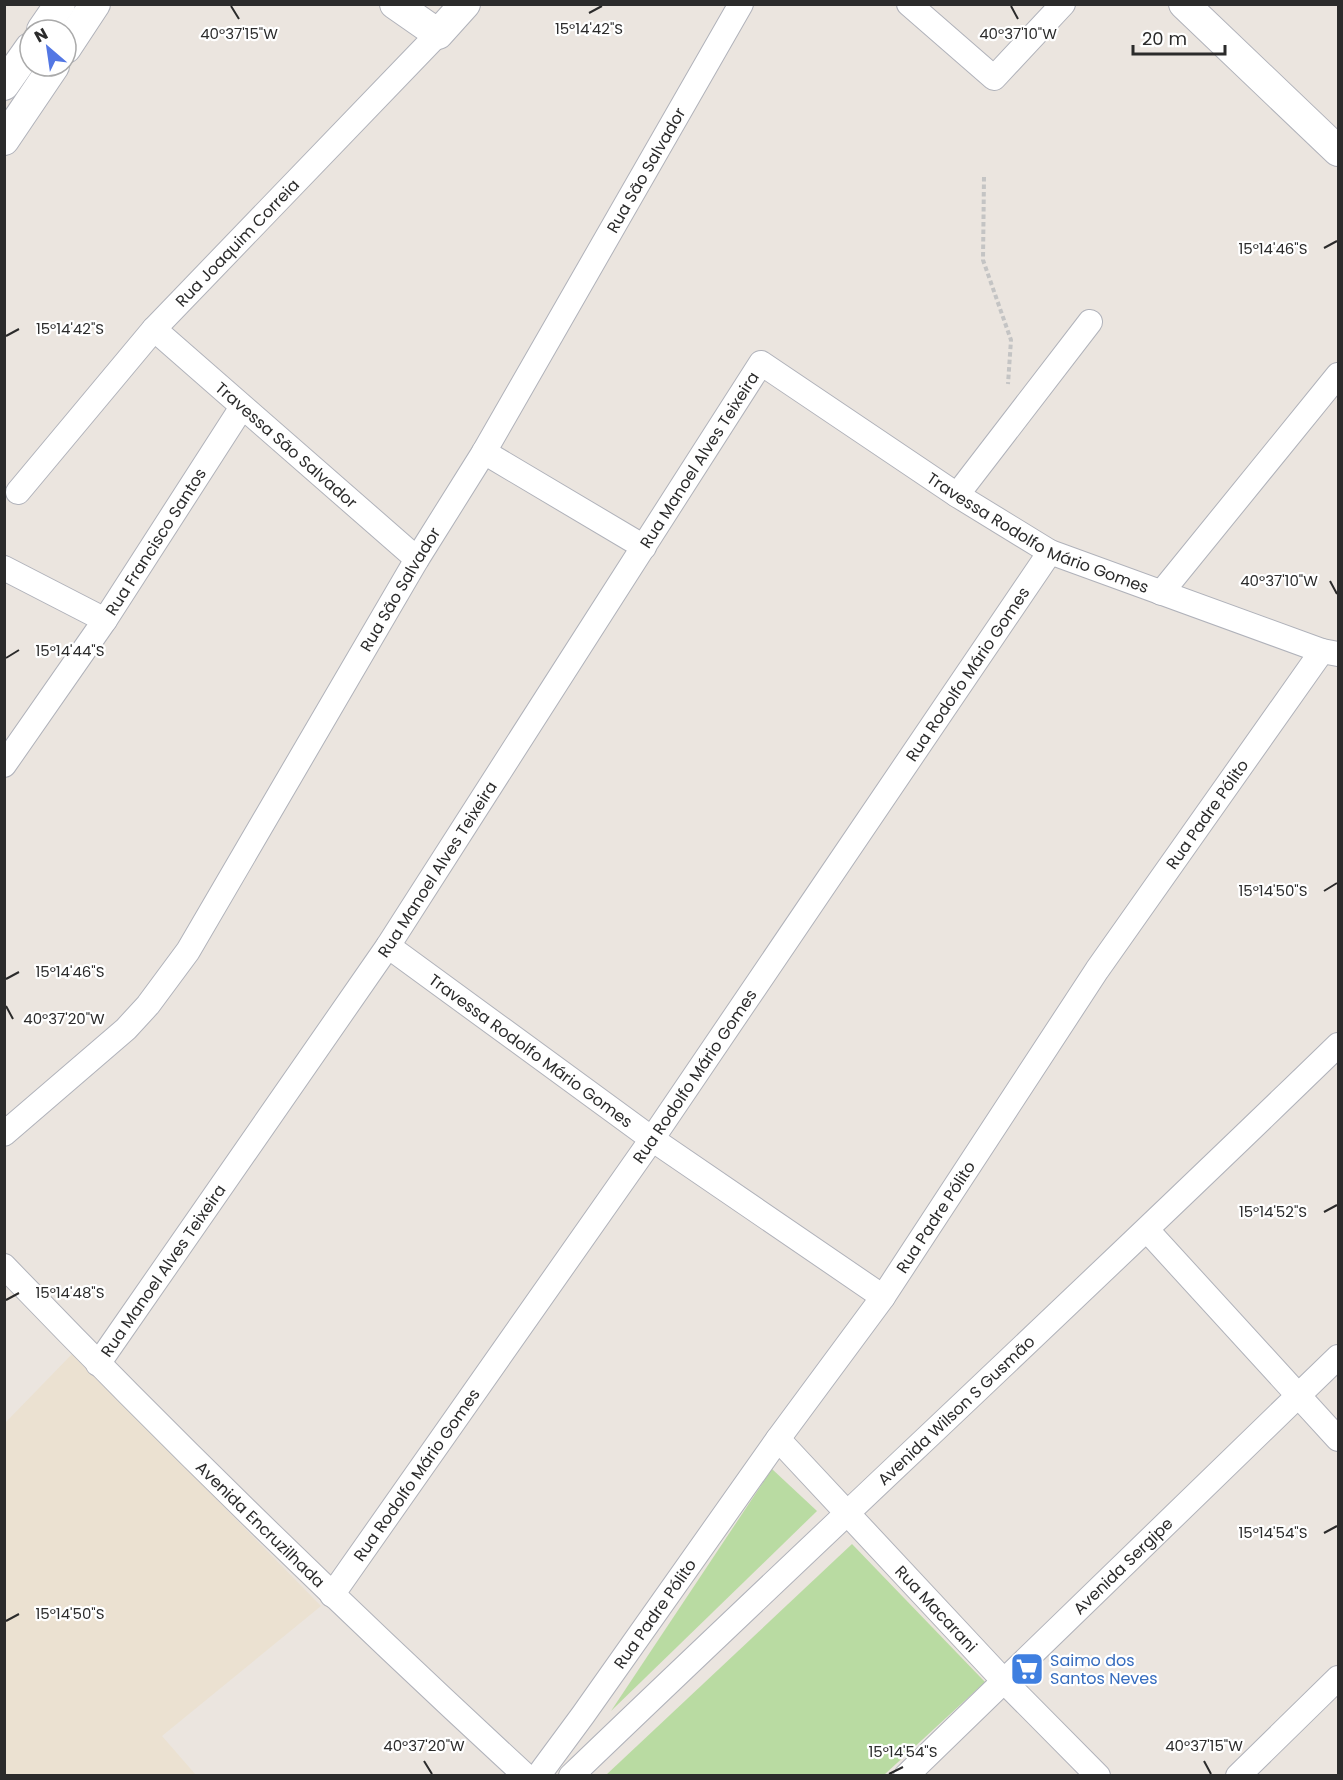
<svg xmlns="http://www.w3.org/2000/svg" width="1343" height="1780" font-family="Poppins,sans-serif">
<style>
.education{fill:#ebe1d1}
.green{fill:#b9dba2}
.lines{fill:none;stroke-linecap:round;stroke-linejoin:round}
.minor-casing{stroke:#b0b2ba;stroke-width:26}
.tertiary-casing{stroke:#b0b2ba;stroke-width:32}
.path{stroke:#c4c4c4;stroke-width:4;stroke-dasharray:4.5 3;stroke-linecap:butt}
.minor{stroke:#fff;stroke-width:24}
.tertiary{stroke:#fff;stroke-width:30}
.ticks{fill:none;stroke:#2b2b2b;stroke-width:2}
.labels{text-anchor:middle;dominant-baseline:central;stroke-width:4.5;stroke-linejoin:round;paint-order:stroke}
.street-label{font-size:16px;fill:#2b2b2b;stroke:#fff}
.shop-label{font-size:16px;fill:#366cbe;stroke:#fff;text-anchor:start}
.ticks-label{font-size:15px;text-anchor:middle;fill:#2b2b2b;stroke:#fff;stroke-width:4.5;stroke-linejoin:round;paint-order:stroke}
</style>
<rect width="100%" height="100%" fill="#ebe5df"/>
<!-- education -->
<path class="education" d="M73,1353L321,1606L162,1736L196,1775L5,1776V1423Z"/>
<!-- green -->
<g class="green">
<path d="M772,1469L817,1511L611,1711Z"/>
<path d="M852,1544L985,1682L884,1775H606Z"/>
</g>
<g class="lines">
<!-- minor casing -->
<g class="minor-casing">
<g id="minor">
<path d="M909,4L994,78L1063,4"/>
<path id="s1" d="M154,329L417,559"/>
<path d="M484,452L644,547"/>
<path id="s2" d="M18,492L154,329L438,34"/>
<path d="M957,495L1090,322"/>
<path d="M4,568L105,620"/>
<path d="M1161,593L1338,375"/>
<path id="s3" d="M4,765L105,620L242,407"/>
<path id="s4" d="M388,946L652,1139L883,1297"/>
<path id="s5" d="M4,1134L126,1029L148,1005L188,951L417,559L484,452L741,4"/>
<path d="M1147,1230L1338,1439"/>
<path id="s6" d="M4,1266C173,1442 347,1611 526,1776"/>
<path id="s7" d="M98,1364L388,946L761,363L957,495L1050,552L1322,651L1338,654"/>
<path id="s8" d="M778,1439L1004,1681L1098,1776"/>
<path id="s9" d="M332,1595L652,1139L1050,552"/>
<path id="s10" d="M538,1776L583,1715L778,1439L883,1297L1097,970L1322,651"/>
<path id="s11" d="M571,1776C826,1531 1085,1291 1338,1045"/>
<path id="s12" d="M906,1776L1338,1357"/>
<path d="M1238,1776L1338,1678"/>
</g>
</g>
<!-- tertiary casing -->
<g class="tertiary-casing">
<g id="tertiary">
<path d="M395,4L438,34L465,4"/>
<path d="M1184,4L1338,151"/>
<path d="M42,30L60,4"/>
<path d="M66,48L95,4"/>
<path d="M4,85L30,48"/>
<path d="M4,140L54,66"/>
</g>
</g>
<!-- path -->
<path class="path" d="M984,177L983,260L1011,340L1008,384"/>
<!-- minor -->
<use href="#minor" class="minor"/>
<!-- tertiary -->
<use href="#tertiary" class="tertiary"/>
</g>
<!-- ticks -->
<path class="ticks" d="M231,6L239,19M1011,6L1018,19M589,13L602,6M1324,248L1337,241M6,336L19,329M1330,581L1337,594M6,658L19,650M1324,891L1337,883M6,979L19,972M6,1006L13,1019M1324,1212L1337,1205M6,1300L19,1293M1324,1533L1337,1526M6,1621L19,1614M424,1761L432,1774M1204,1761L1211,1774M889,1774L903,1767"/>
<!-- icons -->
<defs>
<g id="supermarket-square" transform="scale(1.725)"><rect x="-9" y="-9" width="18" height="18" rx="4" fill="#3f7fe0" stroke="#fff"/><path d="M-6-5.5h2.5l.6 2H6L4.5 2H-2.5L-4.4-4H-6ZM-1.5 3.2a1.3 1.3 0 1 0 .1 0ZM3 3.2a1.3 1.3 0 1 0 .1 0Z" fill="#fff"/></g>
</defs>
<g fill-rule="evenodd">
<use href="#supermarket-square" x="1027" y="1669"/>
</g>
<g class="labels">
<!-- street labels -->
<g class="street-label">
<text stroke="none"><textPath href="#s5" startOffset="1166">Rua São Salvador</textPath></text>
<text stroke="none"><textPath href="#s2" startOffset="332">Rua Joaquim Correia</textPath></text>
<text stroke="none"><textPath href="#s1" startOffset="176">Travessa São Salvador</textPath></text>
<text stroke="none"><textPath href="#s7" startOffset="1086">Rua Manoel Alves Teixeira</textPath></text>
<text stroke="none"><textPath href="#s7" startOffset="1527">Travessa Rodolfo Mário Gomes</textPath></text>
<text stroke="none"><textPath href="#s3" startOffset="270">Rua Francisco Santos</textPath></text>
<text stroke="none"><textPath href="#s5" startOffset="680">Rua São Salvador</textPath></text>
<text stroke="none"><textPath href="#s9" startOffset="1119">Rua Rodolfo Mário Gomes</textPath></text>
<text stroke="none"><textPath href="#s10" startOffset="1172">Rua Padre Pólito</textPath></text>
<text stroke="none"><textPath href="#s7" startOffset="600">Rua Manoel Alves Teixeira</textPath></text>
<text stroke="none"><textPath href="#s4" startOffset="177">Travessa Rodolfo Mário Gomes</textPath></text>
<text stroke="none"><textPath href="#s9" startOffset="633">Rua Rodolfo Mário Gomes</textPath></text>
<text stroke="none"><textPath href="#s10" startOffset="686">Rua Padre Pólito</textPath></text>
<text stroke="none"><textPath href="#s7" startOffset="114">Rua Manoel Alves Teixeira</textPath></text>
<text stroke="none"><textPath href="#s11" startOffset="531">Avenida Wilson S Gusmão</textPath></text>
<text stroke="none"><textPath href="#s9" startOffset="147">Rua Rodolfo Mário Gomes</textPath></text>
<text stroke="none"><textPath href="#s6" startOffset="364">Avenida Encruzilhada</textPath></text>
<text stroke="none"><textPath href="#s12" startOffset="302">Avenida Sergipe</textPath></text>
<text stroke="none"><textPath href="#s8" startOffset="232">Rua Macarani</textPath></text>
<text stroke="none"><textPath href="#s10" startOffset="200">Rua Padre Pólito</textPath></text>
</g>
<!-- shop labels -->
<g class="shop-label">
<text x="1050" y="1660">Saimo dos<tspan x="1050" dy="18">Santos Neves</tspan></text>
</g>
</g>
<g class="ticks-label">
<text x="589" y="34">15°14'42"S</text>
<text x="239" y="39">40°37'15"W</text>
<text x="1018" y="39">40°37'10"W</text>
<text x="1273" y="254">15°14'46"S</text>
<text x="70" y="334">15°14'42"S</text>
<text x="1279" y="586">40°37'10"W</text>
<text x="70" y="656">15°14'44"S</text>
<text x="1273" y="896">15°14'50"S</text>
<text x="70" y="977">15°14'46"S</text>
<text x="64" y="1024">40°37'20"W</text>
<text x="1273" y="1217">15°14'52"S</text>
<text x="70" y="1298">15°14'48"S</text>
<text x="1273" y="1538">15°14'54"S</text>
<text x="70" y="1619">15°14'50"S</text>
<text x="424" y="1751">40°37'20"W</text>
<text x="1204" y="1751">40°37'15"W</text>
<text x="903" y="1757">15°14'54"S</text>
</g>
<!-- border -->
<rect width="1343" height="1780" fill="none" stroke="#2b2b2b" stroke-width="12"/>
<!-- north arrow -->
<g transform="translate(48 48) rotate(331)"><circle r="28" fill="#ffffff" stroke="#aaaaaa" stroke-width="1.5"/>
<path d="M0-4.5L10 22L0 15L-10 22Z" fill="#5377e4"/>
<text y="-9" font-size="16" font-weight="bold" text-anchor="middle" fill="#2b2b2b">N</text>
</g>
<!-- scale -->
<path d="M1133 45v9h92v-9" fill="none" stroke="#2b2b2b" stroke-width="3"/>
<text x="1142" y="45" font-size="18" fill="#2b2b2b" stroke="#ffffff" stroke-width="4.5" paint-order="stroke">20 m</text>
</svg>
